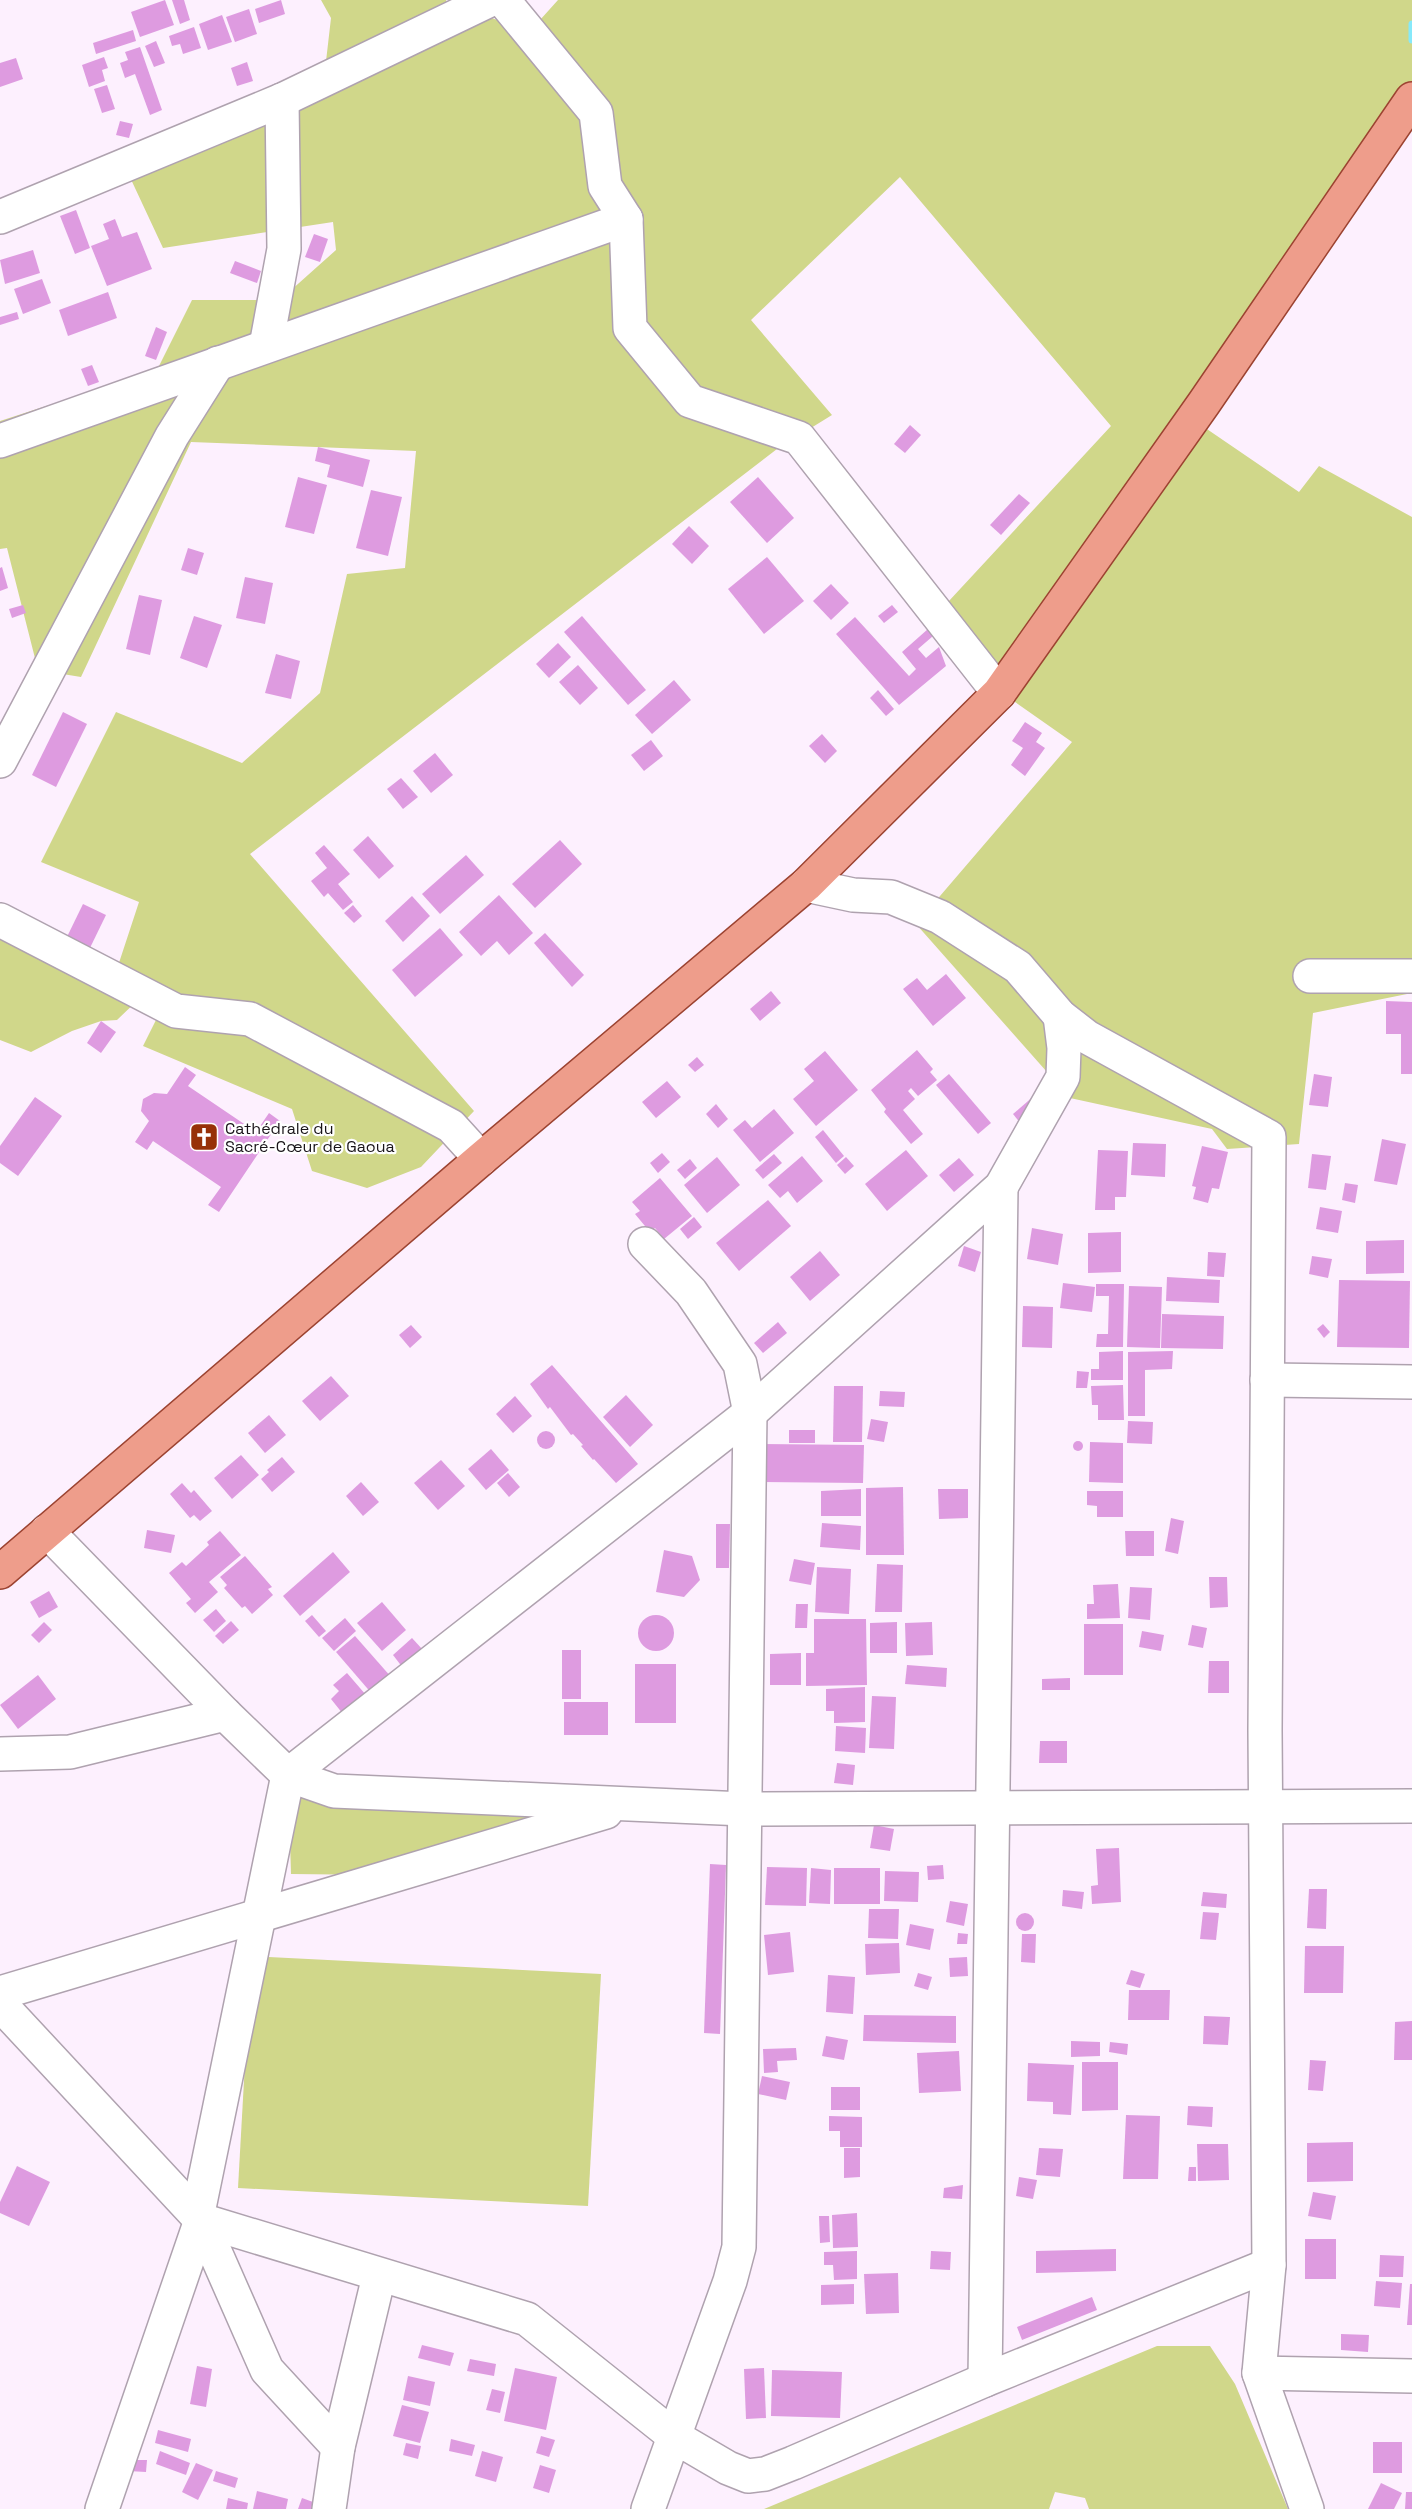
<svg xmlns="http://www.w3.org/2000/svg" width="1412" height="2509" font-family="'Space Grotesk',sans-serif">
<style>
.green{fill:#d0d78a}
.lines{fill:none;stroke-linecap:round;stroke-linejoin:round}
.stream{stroke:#86e9fa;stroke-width:7}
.building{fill:#de9be0}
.minor-casing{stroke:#afa2af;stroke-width:36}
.major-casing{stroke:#9c4331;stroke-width:36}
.minor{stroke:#fff;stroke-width:33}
.major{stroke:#ee9d8b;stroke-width:33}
.labels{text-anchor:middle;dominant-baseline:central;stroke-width:4.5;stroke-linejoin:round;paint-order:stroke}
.poi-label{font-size:16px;fill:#191419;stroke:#fff;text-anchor:start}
</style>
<rect width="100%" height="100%" fill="#fdf0fe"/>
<!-- green -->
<g class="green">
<path d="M321,0H446L448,5L531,30L558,0H1412V99L1179,410L1299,492L1319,466L1412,517V993L1313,1013L1299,1144L1227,1149L1212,1129L1070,1098L916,924L1072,742L1015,702L1000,667L948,602L1111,426L900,177L751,320L832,415L777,449L250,854L474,1111L421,1167L367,1188L312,1171L292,1109L143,1046L161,1010L141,997L117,1020L101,1021L72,1031L31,1052L0,1040V934L114,978L139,902L41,862L116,712L242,763L320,693L347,574L405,568L416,451L191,442L81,677L38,670L7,548L0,549V421L157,370L192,300H280L336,250L333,222L163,248L121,158L325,70L331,18Z"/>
<path d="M288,1775L628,1806L381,1875L291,1874Z"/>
<path d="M251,1956L601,1974L588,2206L238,2188Z"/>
<path d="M1157,2346H1210L1235,2384L1288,2509H1089L1085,2498L1055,2492L1049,2509H764Z"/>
</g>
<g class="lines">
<!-- stream -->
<path class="stream" d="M1412,24V40"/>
</g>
<!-- building -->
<g class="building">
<path d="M165,0L174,25L140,37L131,12Z"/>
<path d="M172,0H184L190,20L180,24Z"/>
<path d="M281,0L285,14L259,23L255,9Z"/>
<path d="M249,9L257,34L235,42L226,17Z"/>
<path d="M222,15L232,42L208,50L199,24Z"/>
<path d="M194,27L201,48L183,54L180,44L172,46L169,36Z"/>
<path d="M133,30L136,41L96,54L93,43Z"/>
<path d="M156,41L165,63L154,67L145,46Z"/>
<path d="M140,47L162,110L150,115L135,74L125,78L120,63L128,60L125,52Z"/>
<path d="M104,57L108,68L102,70L105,81L89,87L82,65Z"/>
<path d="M16,58L23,79L0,87V63Z"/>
<path d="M247,62L253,81L237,86L231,68Z"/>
<path d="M107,85L115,109L102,113L94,89Z"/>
<path d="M120,121L133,124L129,138L116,135Z"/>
<path d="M76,210L90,248L75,254L60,216Z"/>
<path d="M115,219L122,237L137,232L152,269L107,286L91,246L109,239L103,224Z"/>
<path d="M314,234L328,239L320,262L305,257Z"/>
<path d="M33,250L40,273L5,284L0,260Z"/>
<path d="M235,261L261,271L257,283L230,273Z"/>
<path d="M42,279L51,303L23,314L14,289Z"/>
<path d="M108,292L117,318L68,336L59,310Z"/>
<path d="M17,312L19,319L0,325V317Z"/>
<path d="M156,327L167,332L156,360L145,356Z"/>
<path d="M92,365L99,382L88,386L81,369Z"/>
<path d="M910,425L921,435L905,453L894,444Z"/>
<path d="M318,447L370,460L363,487L327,477L330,465L315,461Z"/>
<path d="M298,477L327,485L314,534L285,527Z"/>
<path d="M758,477L794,518L767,543L730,502Z"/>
<path d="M371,490L402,497L388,556L356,548Z"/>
<path d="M1019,494L1030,503L1001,535L990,525Z"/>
<path d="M689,526L709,546L692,564L672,544Z"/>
<path d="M188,548L204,553L197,575L181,570Z"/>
<path d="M767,557L804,601L764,634L728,589Z"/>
<path d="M2,567L8,588L0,591V568Z"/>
<path d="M245,577L273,583L265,624L236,618Z"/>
<path d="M831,584L849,603L831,620L813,601Z"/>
<path d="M139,595L162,600L150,655L126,649Z"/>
<path d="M23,605L26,613L12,618L9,609Z"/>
<path d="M892,605L898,612L884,623L878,616Z"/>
<path d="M194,616L222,625L207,668L180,658Z"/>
<path d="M582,616L646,690L628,705L564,632Z"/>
<path d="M855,617L909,676L916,669L902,652L928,629L933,636L918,649L926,658L939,647L946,666L899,705L836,634Z"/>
<path d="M558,643L571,657L549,678L536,664Z"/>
<path d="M276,654L300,661L291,699L265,693Z"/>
<path d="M578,665L598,688L580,705L559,682Z"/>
<path d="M674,680L691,700L652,734L635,715Z"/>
<path d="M878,690L894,709L886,716L870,698Z"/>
<path d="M63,712L87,724L56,787L32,775Z"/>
<path d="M1025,722L1042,733L1036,742L1045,748L1025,776L1011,765L1023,748L1012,741Z"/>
<path d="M822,734L837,751L825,763L809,746Z"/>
<path d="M651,740L663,756L644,771L631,755Z"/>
<path d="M435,753L453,775L431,793L413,771Z"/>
<path d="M401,778L418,797L403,809L387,789Z"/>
<path d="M368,836L394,866L379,879L353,850Z"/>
<path d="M560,840L582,864L535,908L512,884Z"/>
<path d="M324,845L350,874L338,884L353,902L343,910L328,893L324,897L311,881L327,868L315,853Z"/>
<path d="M466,855L484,875L440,914L422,894Z"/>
<path d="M499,895L533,933L509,955L497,941L481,956L459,932Z"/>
<path d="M412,896L430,916L403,942L385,921Z"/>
<path d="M83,904L106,915L87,954L64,943Z"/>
<path d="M353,905L362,916L354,923L344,913Z"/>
<path d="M440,928L463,955L415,997L392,970Z"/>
<path d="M545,933L584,975L572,987L534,943Z"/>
<path d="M946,974L966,998L933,1026L903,989L917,978L927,990Z"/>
<path d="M771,991L781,1003L760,1021L750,1009Z"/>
<path d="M1386,1001L1412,1002V1074H1401V1034H1386Z"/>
<path d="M101,1021L116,1032L101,1053L87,1043Z"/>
<path d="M917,1050L933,1069L930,1072L937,1080L918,1096L911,1088L908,1091L915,1099L903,1110L923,1134L911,1144L884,1112L886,1109L871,1090Z"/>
<path d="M825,1051L858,1090L816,1126L793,1099L814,1081L804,1069Z"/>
<path d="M697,1057L704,1065L695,1072L688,1065Z"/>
<path d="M185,1067L196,1075L188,1086L256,1132L269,1113L280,1121L219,1212L208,1205L221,1187L153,1141L147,1150L135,1142L149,1121L141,1111L143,1099L154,1093L167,1094Z"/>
<path d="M949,1074L991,1123L978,1134L936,1085Z"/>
<path d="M1314,1074L1332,1077L1328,1107L1309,1105Z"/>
<path d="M667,1081L681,1097L656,1118L642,1102Z"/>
<path d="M1035,1095L1021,1124L1013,1114Z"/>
<path d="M35,1097L62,1116L18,1176L0,1163V1146Z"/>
<path d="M716,1104L728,1119L718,1128L706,1114Z"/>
<path d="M774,1109L794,1133L760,1162L733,1130L745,1120L752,1128Z"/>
<path d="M823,1130L844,1156L836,1163L815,1137Z"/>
<path d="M1382,1139L1406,1144L1397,1185L1374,1181Z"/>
<path d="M1133,1143L1166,1144L1165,1177L1131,1175Z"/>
<path d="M1202,1146L1228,1152L1219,1189L1212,1188L1208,1203L1193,1199L1196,1187L1192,1186Z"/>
<path d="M906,1150L928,1176L887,1211L865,1184Z"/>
<path d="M1098,1150L1128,1151L1126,1197H1115V1210H1095Z"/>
<path d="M662,1153L670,1162L658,1173L650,1163Z"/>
<path d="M774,1154L782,1163L763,1179L755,1170Z"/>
<path d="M1312,1154L1331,1156L1326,1190L1308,1188Z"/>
<path d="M802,1156L823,1181L797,1203L788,1191L780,1198L768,1185Z"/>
<path d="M717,1157L740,1185L707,1213L684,1185Z"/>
<path d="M846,1157L854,1166L845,1174L837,1165Z"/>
<path d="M959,1158L974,1175L954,1192L939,1175Z"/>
<path d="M690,1159L697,1168L685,1179L677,1170Z"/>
<path d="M660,1178L692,1216L664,1239L655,1228L650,1232L635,1214L640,1211L632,1202Z"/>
<path d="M1345,1183L1358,1185L1355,1203L1342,1200Z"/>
<path d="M768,1200L791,1226L739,1271L716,1243Z"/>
<path d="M1320,1207L1342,1211L1338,1233L1316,1229Z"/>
<path d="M694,1217L702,1227L688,1239L680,1229Z"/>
<path d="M1032,1228L1063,1234L1058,1265L1027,1259Z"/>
<path d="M1121,1232V1272L1088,1273V1233Z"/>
<path d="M1404,1240V1273L1366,1274V1241Z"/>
<path d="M964,1246L981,1252L975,1272L958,1266Z"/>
<path d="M820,1251L840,1275L810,1301L790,1277Z"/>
<path d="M1208,1252L1226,1253L1224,1277L1207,1276Z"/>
<path d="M1312,1256L1332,1259L1328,1278L1309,1274Z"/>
<path d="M1167,1277L1220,1280L1219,1303L1166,1301Z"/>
<path d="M1339,1280L1410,1281L1409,1348L1337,1347Z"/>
<path d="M1063,1283L1095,1287L1092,1312L1060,1308Z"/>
<path d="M1096,1284H1124L1123,1347H1096L1097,1334H1108L1109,1296H1096Z"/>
<path d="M1129,1286L1162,1287L1160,1348L1127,1347Z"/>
<path d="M1023,1306L1053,1307L1052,1348L1022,1347Z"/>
<path d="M1162,1314L1224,1316L1223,1349L1161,1348Z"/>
<path d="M778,1322L787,1333L763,1353L754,1343Z"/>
<path d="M1323,1324L1330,1332L1324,1338L1317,1329Z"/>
<path d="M411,1325L422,1337L410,1348L399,1335Z"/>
<path d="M1123,1351V1380H1091V1369H1099V1352Z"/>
<path d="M1173,1351L1172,1369L1145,1370V1416H1128V1352Z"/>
<path d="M552,1365L638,1464L616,1483L594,1459L593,1460L581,1446L583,1445L573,1434L571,1435L550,1407L548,1409L530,1384Z"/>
<path d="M1077,1371L1089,1372L1087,1388H1076Z"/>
<path d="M331,1376L349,1396L320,1421L302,1401Z"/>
<path d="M1123,1385L1124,1420H1098V1405H1092L1091,1386Z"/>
<path d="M834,1386H863L862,1442H833Z"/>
<path d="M880,1391L905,1392L904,1407L879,1406Z"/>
<path d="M626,1395L653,1425L630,1447L603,1417Z"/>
<path d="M515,1396L532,1416L513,1433L496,1414Z"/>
<path d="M269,1415L286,1435L265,1453L248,1433Z"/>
<path d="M871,1419L888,1422L884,1442L867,1439Z"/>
<path d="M1128,1421L1153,1422L1152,1444L1127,1443Z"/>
<rect x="789" y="1430" width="26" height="13"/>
<circle cx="546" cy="1440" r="9"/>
<circle cx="1078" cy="1446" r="5"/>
<path d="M1090,1442L1123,1443V1483L1089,1482Z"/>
<path d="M761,1444L864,1445L863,1483L761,1482Z"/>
<path d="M491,1449L509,1470L486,1490L468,1469Z"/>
<path d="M241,1455L259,1475L232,1499L214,1478Z"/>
<path d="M282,1457L295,1472L272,1492L261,1479L269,1472L267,1470Z"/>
<path d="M441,1460L465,1486L438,1510L414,1483Z"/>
<path d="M508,1473L520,1487L509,1497L497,1483Z"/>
<path d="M361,1482L379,1502L363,1516L346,1496Z"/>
<path d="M182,1483L191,1493L194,1490L212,1511L200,1521L194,1515L190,1518L170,1494Z"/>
<path d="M903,1487L904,1555H866V1488Z"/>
<path d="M861,1489V1516H821V1491Z"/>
<path d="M938,1489H968V1518L939,1519Z"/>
<path d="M1087,1491H1123V1517H1097V1506L1087,1505Z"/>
<path d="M1171,1518L1184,1521L1178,1554L1165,1551Z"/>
<path d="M822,1523L861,1526L860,1550L820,1547Z"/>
<path d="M716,1524H730L729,1568H716Z"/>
<path d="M147,1530L175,1535L171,1553L144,1548Z"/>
<path d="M220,1531L241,1555L209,1582L218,1592L195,1613L186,1603L191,1599L169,1573L182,1562L186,1566L209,1545L207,1542Z"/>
<path d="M1125,1531H1154V1556H1126Z"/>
<path d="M664,1550L692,1556L700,1580L684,1597L656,1592Z"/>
<path d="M333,1552L350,1572L300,1616L283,1596Z"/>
<path d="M245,1556L272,1587L268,1589L273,1595L252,1614L245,1606L242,1608L224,1588L227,1585L220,1577Z"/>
<path d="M794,1559L815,1563L811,1585L789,1581Z"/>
<path d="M877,1564L903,1565L902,1612H875Z"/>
<path d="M817,1567L851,1569L849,1614L815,1612Z"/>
<path d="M1209,1577H1227L1228,1607L1210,1608Z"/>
<path d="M1118,1584L1120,1618L1087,1619V1604H1094L1093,1585Z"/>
<path d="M1130,1587L1152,1588L1150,1620L1128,1618Z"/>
<path d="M49,1591L58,1607L39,1618L30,1602Z"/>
<path d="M382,1602L406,1630L382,1651L357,1623Z"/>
<path d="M796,1604H808L807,1628H795Z"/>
<path d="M216,1609L226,1621L214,1632L203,1620Z"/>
<path d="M312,1615L326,1631L319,1637L305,1621Z"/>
<circle cx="656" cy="1633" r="18"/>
<path d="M345,1618L356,1631L334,1651L322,1638Z"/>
<path d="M814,1619H866L867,1685L806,1686V1653H814Z"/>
<path d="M231,1621L239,1630L223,1644L215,1636Z"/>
<path d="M44,1622L52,1630L39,1643L31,1635Z"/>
<path d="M897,1622V1653H870V1623Z"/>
<path d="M932,1622L933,1655L906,1656L905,1623Z"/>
<rect x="1084" y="1624" width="39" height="51"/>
<path d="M1192,1625L1207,1628L1203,1648L1188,1645Z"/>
<path d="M1142,1631L1164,1635L1161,1651L1139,1647Z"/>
<path d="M355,1636L392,1678L373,1695L336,1652Z"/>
<path d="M412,1638L423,1650L403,1668L393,1655Z"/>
<rect x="562" y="1650" width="19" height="49"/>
<path d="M801,1653V1685H770V1654Z"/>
<path d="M1209,1661H1229V1693H1208Z"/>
<rect x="635" y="1664" width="41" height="59"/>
<path d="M907,1665L947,1668L946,1687L905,1684Z"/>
<path d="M347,1673L366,1695L343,1714L331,1699L339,1691L333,1685Z"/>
<path d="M38,1675L56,1699L18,1729L0,1705Z"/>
<path d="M1070,1678V1690H1042V1679Z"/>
<path d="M865,1687V1722L834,1723V1711H826V1689Z"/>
<path d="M872,1696L896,1697L894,1749L869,1748Z"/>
<rect x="564" y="1702" width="44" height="33"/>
<path d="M836,1726L866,1728L865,1753L835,1751Z"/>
<path d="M1040,1741H1067V1763H1039Z"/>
<path d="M837,1763L855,1765L853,1785L834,1783Z"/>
<path d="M874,1825L894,1829L890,1851L870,1848Z"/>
<path d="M1119,1848L1121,1902L1092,1904L1091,1886L1098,1885L1096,1849Z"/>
<path d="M710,1864L726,1865L720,2034L704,2033Z"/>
<path d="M943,1865L944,1879L928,1880L927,1866Z"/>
<path d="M767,1867L807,1868L806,1906L765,1905Z"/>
<path d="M811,1868L831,1870L830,1904L809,1903Z"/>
<rect x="834" y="1868" width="46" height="36"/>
<path d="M885,1871L919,1872L918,1902L884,1901Z"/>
<path d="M1309,1889H1327L1326,1929L1307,1928Z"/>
<path d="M1063,1890L1084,1892L1082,1909L1062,1906Z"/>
<path d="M1203,1892L1227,1894L1226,1908L1201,1906Z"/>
<path d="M950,1901L968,1904L964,1926L946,1922Z"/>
<path d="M869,1909H899L898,1939L868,1938Z"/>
<path d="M1203,1912L1219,1913L1216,1940L1200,1939Z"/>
<circle cx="1025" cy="1922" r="9"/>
<path d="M910,1924L934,1929L930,1950L906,1945Z"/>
<path d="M790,1932L794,1972L768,1975L764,1935Z"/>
<path d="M958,1933L968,1934L967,1944H957Z"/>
<path d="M1022,1934H1036L1035,1963L1021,1962Z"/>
<path d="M899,1943L900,1973L866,1975L865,1944Z"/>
<path d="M1305,1946H1344L1343,1993H1304Z"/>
<path d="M967,1957L968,1976L950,1977L949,1958Z"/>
<path d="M1131,1970L1145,1974L1140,1988L1126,1984Z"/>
<path d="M918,1973L932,1977L928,1990L914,1986Z"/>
<path d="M828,1975L855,1977L853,2014L826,2012Z"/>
<path d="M1129,1990H1170L1169,2020H1128Z"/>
<path d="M864,2015L956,2016V2043L863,2041Z"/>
<path d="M1204,2016L1230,2017L1228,2045L1203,2044Z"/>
<path d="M1412,2021V2060H1394L1395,2022Z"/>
<path d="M826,2036L848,2040L844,2060L822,2056Z"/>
<path d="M1071,2041L1100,2042V2056L1071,2057Z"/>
<path d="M1110,2042L1128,2044L1127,2055L1109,2052Z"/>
<path d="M796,2048L797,2060L777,2061L778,2072L764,2073L763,2049Z"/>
<path d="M959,2051L961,2091L919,2093L917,2053Z"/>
<path d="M1310,2060L1326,2061L1323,2091L1308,2090Z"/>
<path d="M1082,2062H1118V2110L1082,2111Z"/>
<path d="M1028,2063L1074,2065L1071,2115L1053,2114V2102L1027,2101Z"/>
<path d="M762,2076L790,2082L786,2100L758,2094Z"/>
<rect x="831" y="2087" width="29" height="23"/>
<path d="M1188,2106L1213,2107L1212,2127L1187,2125Z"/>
<path d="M1126,2115L1160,2116L1158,2179H1123Z"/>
<path d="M829,2116L862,2117V2147H840V2131H829Z"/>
<path d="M1353,2142V2181L1307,2182V2143Z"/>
<path d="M1197,2144H1228L1229,2180L1198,2181Z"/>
<path d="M844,2148H860V2177L844,2178Z"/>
<path d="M1039,2148L1063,2149L1060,2177L1036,2175Z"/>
<path d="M17,2166L50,2182L29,2226L0,2213V2202Z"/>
<path d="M1189,2167H1196V2181H1188Z"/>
<path d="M1019,2177L1037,2180L1033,2199L1016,2196Z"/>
<path d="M963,2185L962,2199L943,2198L944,2188Z"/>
<path d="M1313,2192L1336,2196L1331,2220L1308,2216Z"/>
<path d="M857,2213L858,2247L833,2248L832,2215Z"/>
<path d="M819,2216H829L830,2242L820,2243Z"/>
<rect x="1305" y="2239" width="31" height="40"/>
<path d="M1116,2249V2271L1036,2273V2251Z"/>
<path d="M857,2251V2279L834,2280L833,2265H824V2252Z"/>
<path d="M931,2251L951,2252L950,2270L930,2269Z"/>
<path d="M1380,2255L1404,2256L1403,2277H1379Z"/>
<path d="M898,2273L899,2313L866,2314L864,2274Z"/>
<path d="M1376,2281L1402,2283L1400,2308L1374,2306Z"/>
<path d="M854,2284V2304L821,2305V2285Z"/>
<path d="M1410,2284H1412V2325H1407Z"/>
<path d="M1092,2297L1097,2310L1022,2340L1017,2327Z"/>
<path d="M1341,2334L1369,2335L1368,2352L1341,2350Z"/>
<path d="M422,2345L454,2353L450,2366L418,2358Z"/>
<path d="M470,2359L496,2364L494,2376L467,2371Z"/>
<path d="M197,2366L212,2369L206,2407L190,2404Z"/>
<path d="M515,2368L557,2377L546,2430L504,2421Z"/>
<path d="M764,2368L766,2418L746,2419L744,2369Z"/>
<path d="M772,2370L842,2372L840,2418L771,2416Z"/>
<path d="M408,2376L435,2382L430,2406L403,2400Z"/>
<path d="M492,2389L505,2392L500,2413L486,2410Z"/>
<path d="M402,2405L429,2412L420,2443L393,2436Z"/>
<path d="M158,2430L191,2439L188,2452L155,2443Z"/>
<path d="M541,2436L555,2440L549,2457L536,2453Z"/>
<path d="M451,2439L475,2445L472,2456L449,2451Z"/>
<rect x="1373" y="2442" width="29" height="31"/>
<path d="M406,2443L421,2446L418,2459L403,2455Z"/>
<path d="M160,2451L190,2463L186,2475L156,2464Z"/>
<path d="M482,2451L503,2457L496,2482L475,2476Z"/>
<path d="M128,2460H147L146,2472L128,2471Z"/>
<path d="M196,2463L213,2470L198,2500L182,2492Z"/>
<path d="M540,2465L556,2470L549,2493L533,2488Z"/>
<path d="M216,2471L238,2478L235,2488L213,2481Z"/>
<path d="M1381,2483L1402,2493L1394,2509H1368Z"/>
<path d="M257,2491L288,2499L286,2509H253Z"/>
<path d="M1406,2492H1412V2509H1405Z"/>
<path d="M228,2498L248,2503L247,2509H226Z"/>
<path d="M302,2498L313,2502L311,2509H298Z"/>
</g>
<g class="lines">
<!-- minor casing -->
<g class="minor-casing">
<g id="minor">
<path d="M503,0L596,113L605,186L626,219L630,328L690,401L799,438L999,693"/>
<path d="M0,217L282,100L490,0"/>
<path d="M266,346L284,249L282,100"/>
<path d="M0,441L626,219"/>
<path d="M0,761L172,436L218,363"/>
<path d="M806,885L853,895L891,897L940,917L1018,967L1060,1016L1087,1037L1269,1137L1265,1730L1269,2265L1259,2373L1307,2509"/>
<path d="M0,920L176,1011L250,1019L451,1126L481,1159"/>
<path d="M1310,976H1412"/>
<path d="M645,1244L691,1292L740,1364L750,1413L739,2247L730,2281L648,2509"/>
<path d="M1267,1380L1412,1382"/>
<path d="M47,1531L225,1714L288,1775L334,1791L744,1809L1412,1806"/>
<path d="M0,1754L70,1752L225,1714"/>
<path d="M0,1993L606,1812"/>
<path d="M0,2004L201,2220L527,2319L675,2437L728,2468L748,2476L765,2474L793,2463L985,2380L1269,2265"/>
<path d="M1259,2373L1412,2376"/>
<path d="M985,2380L1001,1187"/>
<path d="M338,2447L267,2370L201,2220L199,2208L288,1775L750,1413L1001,1187L1063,1077L1064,1048L1060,1016"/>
<path d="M102,2509L201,2220"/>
<path d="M329,2509L338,2447L379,2276"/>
</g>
</g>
<!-- major casing -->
<g class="major-casing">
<path id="major" d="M0,1572L481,1159L806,885L999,693L1204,403L1412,99"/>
</g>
<!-- minor -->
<use href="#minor" class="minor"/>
<!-- major -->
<use href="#major" class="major"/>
</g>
<!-- icons -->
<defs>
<g id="church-square" transform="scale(1.5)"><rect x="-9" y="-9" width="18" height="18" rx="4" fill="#973108" stroke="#fff"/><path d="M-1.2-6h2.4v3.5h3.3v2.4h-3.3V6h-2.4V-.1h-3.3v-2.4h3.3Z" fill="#fff"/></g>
</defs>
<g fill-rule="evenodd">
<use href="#church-square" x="204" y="1137"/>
</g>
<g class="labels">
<!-- poi labels -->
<g class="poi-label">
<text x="225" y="1128">Cathédrale du<tspan x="225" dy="18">Sacré-Cœur de Gaoua</tspan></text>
</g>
</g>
</svg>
